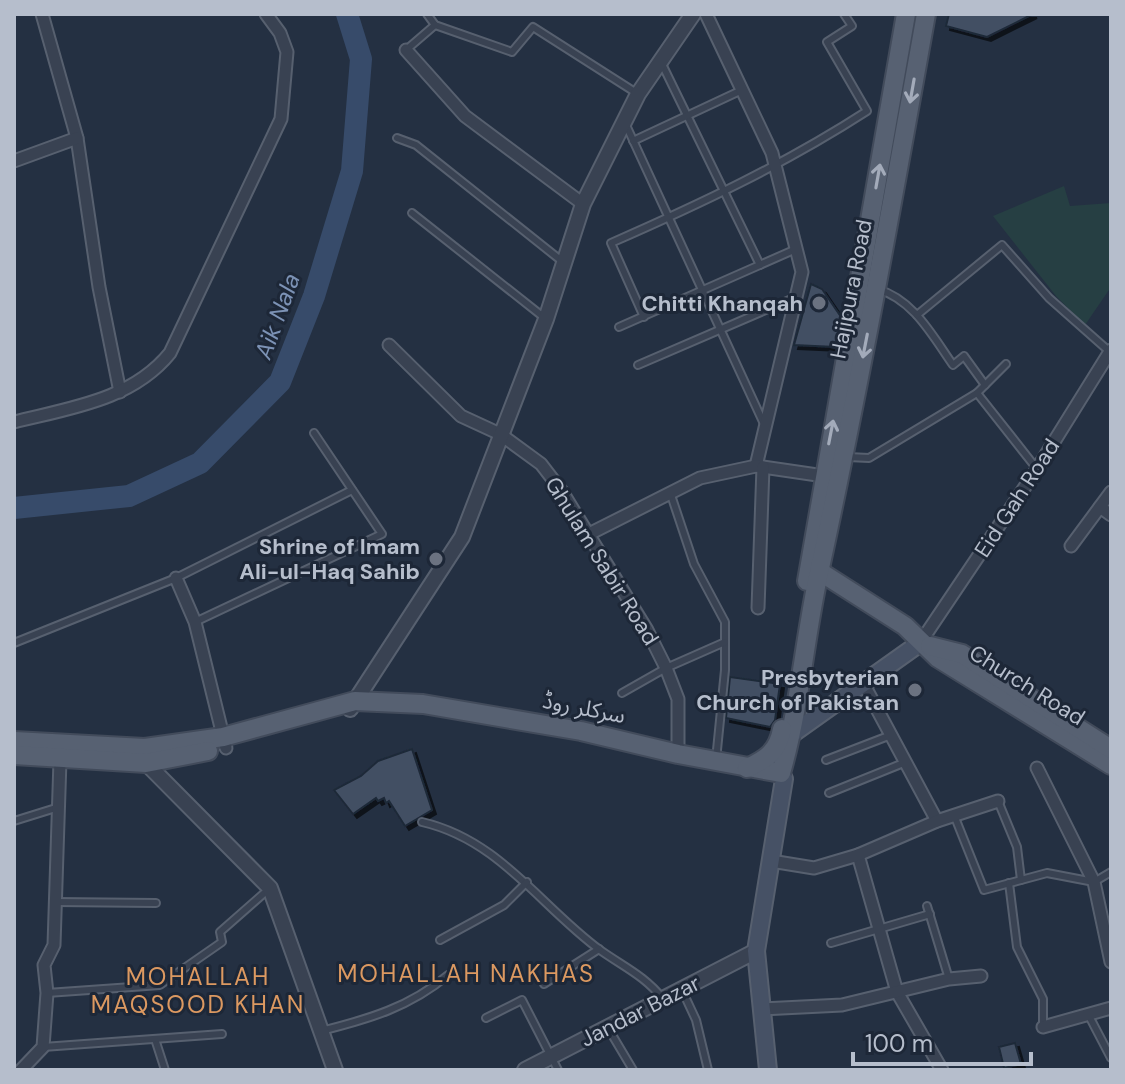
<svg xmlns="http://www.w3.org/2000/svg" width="1125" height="1084" viewBox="0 0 1125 1084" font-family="'DM Sans','Noto Sans Arabic',sans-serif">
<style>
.green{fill:#263f43}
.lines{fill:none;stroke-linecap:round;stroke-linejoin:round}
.river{stroke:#374b6a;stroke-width:22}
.building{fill:#435064;stroke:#1f2939;stroke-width:2;filter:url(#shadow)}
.service-casing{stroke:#57606f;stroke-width:10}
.minor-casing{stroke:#57606f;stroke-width:15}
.tertiary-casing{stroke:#57606f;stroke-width:18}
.secondary-casing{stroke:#57606f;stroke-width:20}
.primary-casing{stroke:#424b5b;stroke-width:22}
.service{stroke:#394252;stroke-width:6}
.minor{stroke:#394252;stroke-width:11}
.tertiary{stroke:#394252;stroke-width:14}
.secondary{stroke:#465165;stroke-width:16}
.primary{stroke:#576172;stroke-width:18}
.oneway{stroke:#a3abba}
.worship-dot{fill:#6b7280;stroke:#1d2737;stroke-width:3}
.labels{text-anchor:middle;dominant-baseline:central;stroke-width:6;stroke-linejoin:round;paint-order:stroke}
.street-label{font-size:22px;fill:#b6becc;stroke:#1d2737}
.poi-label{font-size:22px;font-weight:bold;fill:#b6becc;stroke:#1d2737;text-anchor:end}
.water-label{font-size:24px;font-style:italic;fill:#7c92b5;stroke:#1d2737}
.neighbourhood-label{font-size:24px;letter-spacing:2px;fill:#dc9961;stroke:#1d2737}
</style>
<defs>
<filter id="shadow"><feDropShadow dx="4" dy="4" stdDeviation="0" flood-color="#0009"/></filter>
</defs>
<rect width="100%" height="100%" fill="#243042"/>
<path class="green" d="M1064,186L1070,206L1111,203V287L1085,325L1056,296L993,216Z"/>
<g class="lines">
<path class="river" d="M14,508L129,496L200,463L280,382L314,296L352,171L361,59L347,14"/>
</g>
<g class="building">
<path d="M949,14H1033L987,37L946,26Z"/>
<path d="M811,284L822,289L841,317L836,347L794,345Z"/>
<path d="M730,677L780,684L775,720L770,727L726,718Z"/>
<path d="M412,749L432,810L405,826L389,801L386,803L384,798L378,801L376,798L353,814L334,790L361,776L378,761Z"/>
<path d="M1015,1043L1021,1064L1004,1068L999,1047Z"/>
</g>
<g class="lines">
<g class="service-casing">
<g id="service">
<path d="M427,14L435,25L512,52L533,27L638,94"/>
<path d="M406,50L435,25"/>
<path d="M662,64L760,265"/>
<path d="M626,125L764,424"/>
<path d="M397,138L416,145L563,262"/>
<path d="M633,141L742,90"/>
<path d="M412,213L546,319"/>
<path d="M877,289C913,299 932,335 953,365L964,356L985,385"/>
<path d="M917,315L1002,245L1049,298L1110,352"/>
<path d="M644,317L611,243C700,204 785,164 867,111L827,42L852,26L844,14"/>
<path d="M619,327L796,249"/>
<path d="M638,365L796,297"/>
<path d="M977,393L1037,469"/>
<path d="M848,457L869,458L977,393L1006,364"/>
<path d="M670,492L694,564L725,622V670L716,760"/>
<path d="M195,622L382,534L314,433"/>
<path d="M14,643L176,578L352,490"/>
<path d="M622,693L666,668L725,642"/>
<path d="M826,760L891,735"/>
<path d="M829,793L906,762"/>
<path d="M998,801L1017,847L1021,880"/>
<path d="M954,815L984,890L1047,873L1094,882L1111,872"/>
<path d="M14,821L59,807"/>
<path d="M422,822C500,840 540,906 600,950C624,967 645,976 663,999"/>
<path d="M1009,883L1017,947L1043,999V1027"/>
<path d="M55,902L156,903"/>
<path d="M927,906L949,979"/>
<path d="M440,940L504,905L527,882"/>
<path d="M831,943L930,914"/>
<path d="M544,984L599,949"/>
<path d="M682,990L696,1020L708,1070"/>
<path d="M47,993L160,985L222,942L220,932L270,888"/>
<path d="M1088,1014L1111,1058"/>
<path d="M486,1018L522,1000L558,1070"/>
<path d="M608,1028L633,1070"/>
<path d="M321,1031C369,1019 410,1007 448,975"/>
<path d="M155,1039L165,1070"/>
<path d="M43,1047L222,1034"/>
</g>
</g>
<g class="minor-casing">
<g id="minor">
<path d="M42,14L77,138L99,287L120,392"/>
<path d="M706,14L772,153L802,272L756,466"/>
<path d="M406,50L465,116L583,204"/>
<path d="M14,161L77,138"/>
<path d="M389,345L461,416L500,434L541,464L561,490L647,630L666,668L678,699V754"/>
<path d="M14,422C70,408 132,400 170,353L281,119L287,52L280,33L266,14"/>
<path d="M1100,507L1111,515"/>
<path d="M589,534L700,478L756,466L831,477"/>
<path d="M1071,546L1111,492"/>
<path d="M176,578L195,622L226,748"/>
<path d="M758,608L763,467"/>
<path d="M920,643L1037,469L1111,350"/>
<path d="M863,683L937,821"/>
<path d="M1037,768L1094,882L1111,962"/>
<path d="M858,855L897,992L942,1070"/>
<path d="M771,861L814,868L858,855L937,821L998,801"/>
<path d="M761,1009L842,1005L949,979L981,976"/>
<path d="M1043,1027L1111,1008"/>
<path d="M21,1070L43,1047L47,993L44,965L54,945L60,760"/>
</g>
</g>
<g class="tertiary-casing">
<g id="tertiary">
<path d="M350,709L462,537L546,319L583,204L638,94L693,14"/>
<path d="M146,763L270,888L335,1070"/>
<path d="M525,1070L756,951"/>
</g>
</g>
<g class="secondary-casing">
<g id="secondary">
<path d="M792,734L920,643"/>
<path d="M768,1070L756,951L784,779L781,773"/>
</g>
</g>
<g class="primary-casing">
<g id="primary">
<path d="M811,566L905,626L938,658L1111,765"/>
<path d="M807,581L906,14"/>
<path d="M930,646L962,654L1111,749"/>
<path d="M14,741L145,748L223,737L355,701L423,704L581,731L678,754L781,773C799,710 804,645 817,582C858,393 892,204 926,14"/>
<path d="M14,755L146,763L208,751"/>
<path d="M747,768C767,759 778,751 782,729"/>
</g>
</g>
<use href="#service" class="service"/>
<use href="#minor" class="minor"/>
<use href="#tertiary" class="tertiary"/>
<use href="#secondary" class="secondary"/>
<use href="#primary" class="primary"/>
</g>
<defs><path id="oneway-shaft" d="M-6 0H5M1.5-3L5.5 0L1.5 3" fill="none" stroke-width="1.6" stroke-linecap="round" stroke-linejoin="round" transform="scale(2)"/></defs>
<g class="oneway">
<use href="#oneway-shaft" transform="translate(912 91) rotate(100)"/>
<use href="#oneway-shaft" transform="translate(878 176) rotate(-80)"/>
<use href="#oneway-shaft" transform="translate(865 346) rotate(101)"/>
<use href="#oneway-shaft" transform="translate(831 432) rotate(-79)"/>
</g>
<g class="worship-dot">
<circle cx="819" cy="303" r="8"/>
<circle cx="436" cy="559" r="8"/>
<circle cx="915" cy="690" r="8"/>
</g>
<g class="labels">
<g class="street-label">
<text transform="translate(851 289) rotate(-79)">Hajipura Road</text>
<text transform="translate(1017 498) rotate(-57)">Eid Gah Road</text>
<text transform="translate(602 561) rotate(58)">Ghulam Sabir Road</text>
<text transform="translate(1027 685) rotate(32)">Church Road</text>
<text transform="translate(584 708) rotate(11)">سرکلر روڈ</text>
<text transform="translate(640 1011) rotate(-27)">Jandar Bazar</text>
</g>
<g class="poi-label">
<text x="803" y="303">Chitti Khanqah</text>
<text x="420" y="546">Shrine of Imam<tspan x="420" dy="25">Ali-ul-Haq Sahib</tspan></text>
<text x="899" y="677">Presbyterian<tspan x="899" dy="25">Church of Pakistan</tspan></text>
</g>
<g class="water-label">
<text transform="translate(277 316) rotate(-70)">Aik Nala</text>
</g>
<g class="neighbourhood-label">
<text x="466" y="973">MOHALLAH NAKHAS</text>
<text x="198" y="976">MOHALLAH<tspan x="198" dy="28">MAQSOOD KHAN</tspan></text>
</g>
</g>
<rect width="1125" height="1084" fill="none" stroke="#b6becc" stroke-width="32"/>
<path d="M853 1052v12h178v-12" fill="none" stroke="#b6becc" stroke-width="4"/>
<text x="865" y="1052" font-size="24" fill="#b6becc" stroke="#1d2737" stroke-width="6" paint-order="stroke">100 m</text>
</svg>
